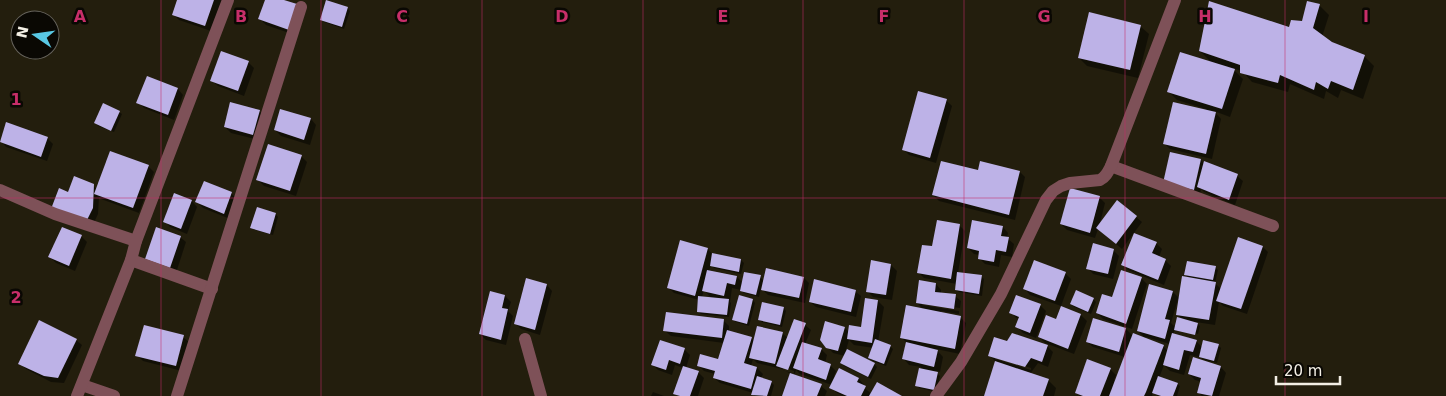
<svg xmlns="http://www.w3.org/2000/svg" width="1446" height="396" viewBox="0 0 1446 396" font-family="'DejaVu Sans',sans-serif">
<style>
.shadow{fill:#0007;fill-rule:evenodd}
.building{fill:#bdb2e7}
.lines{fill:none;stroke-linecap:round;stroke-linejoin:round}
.minor{stroke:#7e5158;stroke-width:12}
.grid{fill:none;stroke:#c72e69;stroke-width:1;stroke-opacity:0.55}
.grid-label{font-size:16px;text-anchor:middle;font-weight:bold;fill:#c72e69;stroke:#0a0803;stroke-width:5;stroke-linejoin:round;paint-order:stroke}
</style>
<rect width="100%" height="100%" fill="#231e0d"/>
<g class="shadow">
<path d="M178,0H222L211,31L179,20L173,14Z"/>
<path d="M266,0H281L295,35L266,25L260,19Z"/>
<path d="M1319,5L1329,15L1322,37L1331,43L1364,56L1374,66L1363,99L1341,90L1338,98L1326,91L1324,99L1290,84L1288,92L1252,82L1242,71L1232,68L1243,79L1230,117L1214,111L1221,119L1212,159L1170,149L1164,143L1205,111L1206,109L1177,100L1169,92L1212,63L1200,51L1290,28L1303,22Z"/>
<path d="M347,8L350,11L344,29L324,22L321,19Z"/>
<path d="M1140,26L1149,34L1138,78L1087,66L1079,58Z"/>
<path d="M248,62L254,68L244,96L218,86L212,81Z"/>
<path d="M148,78L178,89L183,95L174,120L144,108L138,102Z"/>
<path d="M946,100L952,106L936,163L909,155L903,149Z"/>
<path d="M259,111L265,117L259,140L231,133L225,127Z"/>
<path d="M119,112L122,114L114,132L98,126L96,123Z"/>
<path d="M311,119L316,125L310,145L281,136L275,130Z"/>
<path d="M47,138L53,144L47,161L6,147L1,141Z"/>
<path d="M301,156L307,162L296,196L264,186L258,180Z"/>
<path d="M1201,160L1204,164L1237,176L1243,181L1235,205L1204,192L1201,189L1200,195L1170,189Z"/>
<path d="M148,166L154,172L139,213L101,199L99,197L98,214L91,229L68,193L93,185L97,190Z"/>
<path d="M979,172H1020L1025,177L1015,220L939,201L933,195Z"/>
<path d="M231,193L237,199L230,219L203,208L197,202Z"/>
<path d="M1099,197L1105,203L1099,227L1136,217L1142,222L1122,249L1098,229L1095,238L1067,230L1061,224Z"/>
<path d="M192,201L197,207L187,234L170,227L165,221Z"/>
<path d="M257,209L276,214L278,217L273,235L255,230L252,227Z"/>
<path d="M959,225L965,231L958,273L981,276L984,279L982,296L959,292L956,290L957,284L924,278L918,272L933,248Z"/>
<path d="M1003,227L1008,233L1007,238L1014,244L1012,257L1001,255L999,267L985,264L979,258L980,255L974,254L968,248Z"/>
<path d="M1135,234L1156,243L1162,249L1159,257L1165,260L1171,266L1164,285L1128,270L1122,264Z"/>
<path d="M81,236L87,242L75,271L56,263L50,257Z"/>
<path d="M180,237L186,242L176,273L152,264Z"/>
<path d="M681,242L708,249L712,254L741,260L744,263L741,274L714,268L711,265L709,271L737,277L743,283L760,277L764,281L804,278L809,283L805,303L768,295L761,288L759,297L744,293L741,290L732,288L730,302L731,303L729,317L701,314L698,311L699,300L674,293L668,287ZM704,290L712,299L702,297Z"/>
<path d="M1263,247L1268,252L1247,314L1223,306L1219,302L1215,325L1196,322L1200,326L1198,334L1177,329V331L1175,329L1173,335L1196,341L1203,348L1218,345L1221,348L1217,363L1204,360L1199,355V357L1190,355L1184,375L1170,371L1164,365L1159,378L1177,384L1180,386L1177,396H1158L1153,392L1152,396H1080L1076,393L1110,369L1116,375L1114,380L1116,381L1125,357L1093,347L1087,342L1094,319L1126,329L1133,336L1163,346L1168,351L1170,344L1146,337L1145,338L1138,331L1173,292L1180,299L1190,279L1185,274L1215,267L1218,270L1215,283L1221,289ZM1178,299H1180L1177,314L1183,320L1176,328L1171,323Z"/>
<path d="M1113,250L1119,256L1113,279L1093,274L1088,268Z"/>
<path d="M891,265L897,271L892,300L873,297L868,292Z"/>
<path d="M1065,273L1071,279L1061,306L1030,295L1025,289Z"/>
<path d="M1141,278L1147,284L1132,329L1103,319L1097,313Z"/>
<path d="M527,280L547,285L552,291L540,335L521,329L515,323Z"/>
<path d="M936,284L941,290V294L955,296L961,301L960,308L922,303V305L959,311V314L941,311V313L960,317L966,323L960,354L936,349L943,357L940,372L935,371L940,376L936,392L919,388L917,385L921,367L909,365L904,359L907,343L901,337L924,310L917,303Z"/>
<path d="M855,291L861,296L856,317L816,307L810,302Z"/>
<path d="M505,296L511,302L508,311L513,316L506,345L486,340L480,334Z"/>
<path d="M1093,299L1096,302L1091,314L1074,307L1071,304Z"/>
<path d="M753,300L755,303L749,326L736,322L733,320Z"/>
<path d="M878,301L884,307L878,342L890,346L893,349L886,366L872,361L870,358L874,348L854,345L849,340L846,350L874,364L877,367L871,379L844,366L842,363L845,356L833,353L821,340L845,328L849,332L862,328Z"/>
<path d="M1040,305L1046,311L1036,338L1023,333L1017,327L1020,319L1016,318L1011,312Z"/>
<path d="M784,308L786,311L782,327L762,322L759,320Z"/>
<path d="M1061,308L1081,315L1087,321L1074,354L1045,343L1039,337L1057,320Z"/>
<path d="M723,320L729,326V332L751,338L755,342L782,333L788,338L805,325L811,330L805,344L822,350L827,355L825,363L830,365L836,371L834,376L836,377L839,370L859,379L864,385L863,387L872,394L900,396H843L837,393L831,387L832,385L800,374L796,370L794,376L821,386L827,391L825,396H783L791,374L782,369L757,363L753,359L751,366L757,368L763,374L761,379L771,382L774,385L771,396H754L753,393L720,383L714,378L715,374L704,371L698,365L719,361L724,343L671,336L665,331ZM783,367L794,371V374L783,370Z"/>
<path d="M183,337L189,342L182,371L143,361L137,355Z"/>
<path d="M76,340L82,345L64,383L51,382L26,369L20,364Z"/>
<path d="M1047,346L1053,352L1048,367L1038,363L1030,374L1048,380L1056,388L1054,396H985L996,362L990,356ZM995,357L1031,368V370L995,359Z"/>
<path d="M684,349L690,355L686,368L698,372L704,378L698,396H678L675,393L683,368L675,365L672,375L658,370L652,364Z"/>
<path d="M1221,367L1226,373L1219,396H1202L1198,392L1202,382L1195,380L1189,374Z"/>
<path d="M653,392L664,396H651Z"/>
</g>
<g class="building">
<path d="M177,0H214L205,26L172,15Z"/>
<path d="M265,0H284L297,4L289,30L258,19Z"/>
<path d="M326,0L348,7L342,27L320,20Z"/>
<path d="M1209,1L1289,27L1291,20L1302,21L1307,1L1320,4L1313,28L1332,42L1365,55L1353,90L1331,81L1328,89L1316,82L1314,90L1280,75L1278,83L1240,73V65L1199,51Z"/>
<path d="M1089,12L1141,25L1130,70L1078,58Z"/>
<path d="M221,51L249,61L238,91L210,81Z"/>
<path d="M1180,52L1235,69L1222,109L1167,92Z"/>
<path d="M147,76L178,88L168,115L136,103Z"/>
<path d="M918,91L947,99L930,158L902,150Z"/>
<path d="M230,102L260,110L253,135L224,127Z"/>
<path d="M1173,102L1216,112L1206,154L1163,144Z"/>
<path d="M103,103L120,111L111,131L94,123Z"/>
<path d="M280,109L311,118L304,140L274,130Z"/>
<path d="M6,122L48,137L41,157L0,142Z"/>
<path d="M268,144L302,155L290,191L256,180Z"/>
<path d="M110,151L149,165L133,208L94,194Z"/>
<path d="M1170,152L1201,159L1194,190L1163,183Z"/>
<path d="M941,161L978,170L980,161L1020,171L1009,215L932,195Z"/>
<path d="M1204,161L1238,174L1229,200L1197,187Z"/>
<path d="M74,176L94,184L93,208L85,224L51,209L59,188L68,192Z"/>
<path d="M204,181L232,192L224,214L195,202Z"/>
<path d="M1070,188L1100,196L1090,233L1060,224Z"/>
<path d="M174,193L192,200L181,229L163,222Z"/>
<path d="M1117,200L1137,216L1116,244L1096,228Z"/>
<path d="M257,207L276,213L270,234L250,228Z"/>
<path d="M937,220L960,224L951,279L917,273L922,245L932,246Z"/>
<path d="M972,220L1003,226L1001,236L1009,237L1006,252L996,250L994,262L978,259L979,251L967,248Z"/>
<path d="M62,227L82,235L69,266L48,257Z"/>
<path d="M156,227L181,236L170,268L145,259Z"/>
<path d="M1134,233L1157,242L1152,253L1166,259L1158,280L1121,265Z"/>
<path d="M1238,237L1263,246L1241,309L1216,301Z"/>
<path d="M680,240L708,248L695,296L667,288Z"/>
<path d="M1093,243L1114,249L1108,274L1086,269Z"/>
<path d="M712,253L741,259L739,272L710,266Z"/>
<path d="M871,260L891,264L886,295L866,292Z"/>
<path d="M1034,260L1066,272L1055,301L1023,289Z"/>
<path d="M1187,261L1216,266L1213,280L1184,275Z"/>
<path d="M766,268L804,277L799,298L761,290Z"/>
<path d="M707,270L737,276L735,285L727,283L724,296L702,291Z"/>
<path d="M1121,270L1142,277L1126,324L1096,313L1102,294L1112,297Z"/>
<path d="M744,272L761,275L756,295L740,291Z"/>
<path d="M957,272L982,275L979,294L955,290Z"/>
<path d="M1182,276L1216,282L1209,320L1176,315Z"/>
<path d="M526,278L547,284L535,330L514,324Z"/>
<path d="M814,279L856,290L851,312L809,302Z"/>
<path d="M919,280L936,283L935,292L956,294L954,309L916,303Z"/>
<path d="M1149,284L1173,291L1165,319L1170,320L1165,339L1137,331Z"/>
<path d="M1076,290L1094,298L1088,312L1070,304Z"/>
<path d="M490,291L505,295L502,308L508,309L501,340L479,334Z"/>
<path d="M739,295L753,299L747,324L732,320Z"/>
<path d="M1016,295L1041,304L1030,333L1015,327L1019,317L1009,313Z"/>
<path d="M698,296L729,299L727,315L697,312Z"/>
<path d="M865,298L878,300L872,343L847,339L849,325L861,327Z"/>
<path d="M762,302L784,307L780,325L758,320Z"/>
<path d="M906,305L961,316L955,349L900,338Z"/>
<path d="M1061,306L1081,314L1068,349L1038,337L1046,315L1056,319Z"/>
<path d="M666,312L724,319L722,338L663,331Z"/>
<path d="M1177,317L1198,323L1195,335L1174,330Z"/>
<path d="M1093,318L1126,328L1119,352L1086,342Z"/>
<path d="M794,319L806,323L788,370L776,366Z"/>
<path d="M39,320L77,339L58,378L44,376L18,364Z"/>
<path d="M825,321L845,327L838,351L826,348L820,340Z"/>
<path d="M144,325L184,335L176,366L135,356Z"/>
<path d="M757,326L783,332L775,364L749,358Z"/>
<path d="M727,330L752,337L744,363L757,367L751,389L713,378L715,371L697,366L700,354L718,359Z"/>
<path d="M1012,333L1048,345L1042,362L1031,358L1025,367L988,356L994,337L1007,341Z"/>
<path d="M1133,333L1164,345L1146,392L1144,396H1109Z"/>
<path d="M1172,333L1197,340L1193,352L1184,350L1179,370L1163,365Z"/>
<path d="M875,339L891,345L884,364L868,358Z"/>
<path d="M660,340L685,348L680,364L669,360L666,370L651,365Z"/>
<path d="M1203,340L1219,344L1214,361L1199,357Z"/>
<path d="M802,342L822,348L818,359L831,364L826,380L793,368Z"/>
<path d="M906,342L938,350L934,367L902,359Z"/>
<path d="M847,349L875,363L868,377L840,363Z"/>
<path d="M1193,357L1221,366L1212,396L1197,393L1201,378L1188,374Z"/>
<path d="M1087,359L1111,368L1100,396H1083L1075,393Z"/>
<path d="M995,361L1049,379L1043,396H984Z"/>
<path d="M683,366L699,371L690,396H680L673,394Z"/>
<path d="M839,368L859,378L857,382L866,386L861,396H847L829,388Z"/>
<path d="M919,368L938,372L934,390L915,386Z"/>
<path d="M790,373L822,384L817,396H782Z"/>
<path d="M757,376L772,381L767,396L751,395Z"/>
<path d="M1158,376L1178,383L1173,396H1161L1152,393Z"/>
<path d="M877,382L902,396H869Z"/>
</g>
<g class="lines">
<g class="minor">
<path d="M1111,166L1273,226"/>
<path d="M0,190L55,214L136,241"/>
<path d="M131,260L212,289"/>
<path d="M525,339L541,396"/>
<path d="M82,385L114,396"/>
<path d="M77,396L131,260L136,241L228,0"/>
<path d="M177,396L301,7"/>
<path d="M936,396L961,362L1001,294L1046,200L1053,191L1061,186L1070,183L1100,180C1106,177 1108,172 1111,166L1175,0"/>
</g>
</g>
<path class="grid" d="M161,0V396M321,0V396M482,0V396M643,0V396M803,0V396M964,0V396M1125,0V396M1285,0V396M0,198H1446"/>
<g class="grid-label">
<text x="80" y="22">A</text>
<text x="241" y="22">B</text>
<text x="402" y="22">C</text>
<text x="562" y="22">D</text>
<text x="723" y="22">E</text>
<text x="884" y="22">F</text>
<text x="1044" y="22">G</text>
<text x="1205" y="22">H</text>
<text x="1366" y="22">I</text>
<text x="16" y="105">1</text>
<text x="16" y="303">2</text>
</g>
<g transform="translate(35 35) rotate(283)"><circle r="24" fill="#0a0803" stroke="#67645d"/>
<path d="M0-4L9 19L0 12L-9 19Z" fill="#59c8e4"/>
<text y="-8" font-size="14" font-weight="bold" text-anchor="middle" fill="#f3efe5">N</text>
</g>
<path d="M1276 376v8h64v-8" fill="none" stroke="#f3efe5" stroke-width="2.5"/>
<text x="1284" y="376" font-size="15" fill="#f3efe5" stroke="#0a0803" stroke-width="4" paint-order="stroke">20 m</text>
</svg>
